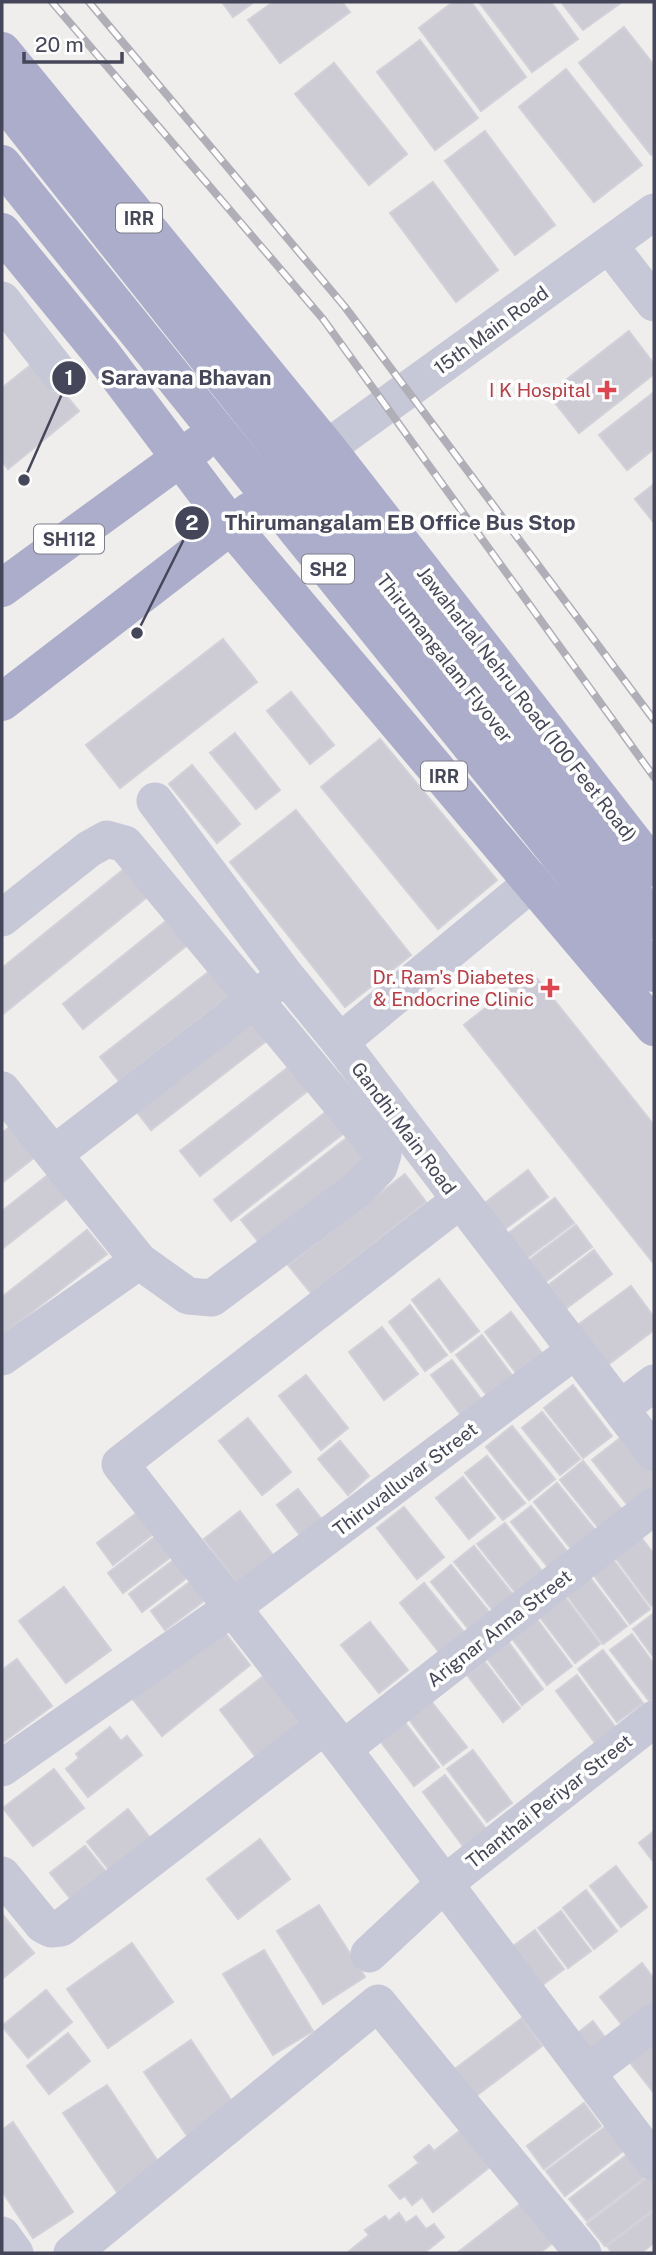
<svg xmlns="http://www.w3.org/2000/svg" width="656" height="2255" viewBox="0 0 656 2255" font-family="'Public Sans',sans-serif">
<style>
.building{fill:#cdccd4;stroke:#d2d0d8;stroke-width:2}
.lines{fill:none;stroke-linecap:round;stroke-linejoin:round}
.minor{stroke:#c6c7d7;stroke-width:37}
.primary{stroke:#acadcb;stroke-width:38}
.rail-casing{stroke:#b0afb7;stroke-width:8}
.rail{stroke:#fff;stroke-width:5;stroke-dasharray:16;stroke-linecap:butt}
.primary-bridge{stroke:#acadcb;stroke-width:38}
.health-dot{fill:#e0444e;stroke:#fff;stroke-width:2.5}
.labels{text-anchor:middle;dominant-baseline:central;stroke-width:7;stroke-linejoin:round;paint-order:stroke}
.shield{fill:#fff;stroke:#7d7e8b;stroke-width:2}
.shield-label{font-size:18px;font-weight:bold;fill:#454659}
.street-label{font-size:19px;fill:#454659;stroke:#fff}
.health-label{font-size:19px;fill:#be3a42;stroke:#fff;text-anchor:end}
.leader{fill:none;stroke:#454659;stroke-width:2.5}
.callout-dot{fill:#454659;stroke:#fff;stroke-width:2.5}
.mark-label{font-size:21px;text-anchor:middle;font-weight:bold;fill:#fff}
.callout-label{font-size:21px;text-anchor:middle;font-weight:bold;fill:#454659;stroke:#fff;stroke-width:7;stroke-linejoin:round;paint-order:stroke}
</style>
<rect width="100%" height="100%" fill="#efeeec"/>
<g class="building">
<path d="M222,2H254L233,17Z"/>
<path d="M273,2H342L350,12L280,63L248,20Z"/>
<path d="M453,2H471L526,77L481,111L419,28Z"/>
<path d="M479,2H551L578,39L532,72Z"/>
<path d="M561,2H622L583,30Z"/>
<path d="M624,27L654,65V153L651,155L579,63Z"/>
<path d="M420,40L478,118L435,150L377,72Z"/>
<path d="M334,63L407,154L369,185L295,94Z"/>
<path d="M566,69L642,165L594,202L519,107Z"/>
<path d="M485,131L555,225L515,255L445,161Z"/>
<path d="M433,182L498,270L456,302L390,213Z"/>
<path d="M629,331L654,364V374L579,433L548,394Z"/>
<path d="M37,360L79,411L8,469L2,461V388Z"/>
<path d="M654,392V449L627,470L599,435Z"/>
<path d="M654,484V523L635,499Z"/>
<path d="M223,639L257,682L120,788L86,745Z"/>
<path d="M291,692L334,745L310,764L267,711Z"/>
<path d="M235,733L280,790L256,809L210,753Z"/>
<path d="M380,739L497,880L438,929L321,787Z"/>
<path d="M192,765L240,824L217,843L169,784Z"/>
<path d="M296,810L411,955L345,1007L230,862Z"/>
<path d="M129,865L152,893L2,1015V968Z"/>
<path d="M176,913L196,938L83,1029L63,1004Z"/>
<path d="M211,970L230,995L119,1081L100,1057Z"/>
<path d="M531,971L654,1125V1264L464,1025Z"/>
<path d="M251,1015L269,1039L151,1130L133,1107Z"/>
<path d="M291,1065L310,1089L200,1176L180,1151Z"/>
<path d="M327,1111L344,1133L231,1221L214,1200Z"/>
<path d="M12,1125L36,1156L2,1183V1133Z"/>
<path d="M348,1137L368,1162L261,1245L241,1220Z"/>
<path d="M528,1170L548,1197L497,1235L477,1209Z"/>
<path d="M405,1174L426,1202L311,1293L288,1265Z"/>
<path d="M48,1175L67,1198L2,1249V1211Z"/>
<path d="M555,1198L574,1223L516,1266L498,1241Z"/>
<path d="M576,1225L592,1247L536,1289L520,1267Z"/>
<path d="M87,1230L107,1254L2,1335V1297Z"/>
<path d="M594,1250L612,1274L556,1316L538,1293Z"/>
<path d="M439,1279L479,1331L451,1352L412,1300Z"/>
<path d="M631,1286L654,1317V1330L601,1370L571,1330Z"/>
<path d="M410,1305L447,1355L425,1371L389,1322Z"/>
<path d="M511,1312L552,1366L526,1386L485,1332Z"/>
<path d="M382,1327L418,1374L384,1400L349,1352Z"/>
<path d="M482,1335L520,1386L495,1406L456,1355Z"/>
<path d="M452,1360L490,1411L469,1426L431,1375Z"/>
<path d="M306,1375L348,1428L321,1450L279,1396Z"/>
<path d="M573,1385L612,1436L583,1458L544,1408Z"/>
<path d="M542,1412L580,1459L560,1475L522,1428Z"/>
<path d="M248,1418L291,1472L262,1495L219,1441Z"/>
<path d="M512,1426L555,1479L529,1500L486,1447Z"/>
<path d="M624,1435L654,1475V1490L630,1508L592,1460Z"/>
<path d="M340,1441L369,1476L348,1495L318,1459Z"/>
<path d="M487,1456L525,1503L503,1520L465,1473Z"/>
<path d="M583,1461L624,1512L601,1531L560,1480Z"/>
<path d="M463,1477L495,1518L469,1539L436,1498Z"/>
<path d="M557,1483L596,1531L572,1550L534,1502Z"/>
<path d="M298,1489L323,1521L302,1538L277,1505Z"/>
<path d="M146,1506L162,1527L113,1565L97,1543Z"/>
<path d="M531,1506L567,1551L548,1567L511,1522Z"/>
<path d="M404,1507L444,1557L417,1579L377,1528Z"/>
<path d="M240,1511L282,1567L245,1594L204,1539Z"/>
<path d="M505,1523L542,1571L515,1592L477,1544Z"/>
<path d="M165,1529L180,1550L123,1593L108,1573Z"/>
<path d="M640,1536L654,1554V1604L651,1606L614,1556Z"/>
<path d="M474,1546L515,1597L495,1613L454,1562Z"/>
<path d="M184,1552L197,1570L142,1612L129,1594Z"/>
<path d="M612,1558L650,1609L630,1624L592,1573Z"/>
<path d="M451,1565L495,1619L474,1636L431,1582Z"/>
<path d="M199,1575L213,1594L165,1630L151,1611Z"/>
<path d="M589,1576L627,1626L603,1644L566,1594Z"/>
<path d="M424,1583L468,1637L443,1657L400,1603Z"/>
<path d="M64,1587L111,1650L66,1683L19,1621Z"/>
<path d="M565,1597L600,1644L575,1663L539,1616Z"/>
<path d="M654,1613V1658L633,1629Z"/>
<path d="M536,1618L572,1666L547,1685L511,1637Z"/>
<path d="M370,1622L408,1670L379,1693L341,1645Z"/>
<path d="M219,1625L250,1665L162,1736L131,1697Z"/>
<path d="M632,1634L654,1664V1699L650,1702L610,1650Z"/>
<path d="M507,1640L543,1689L522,1705L485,1656Z"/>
<path d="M603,1650L643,1703L617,1722L578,1669Z"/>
<path d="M17,1659L52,1706L2,1743V1670Z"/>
<path d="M485,1662L520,1708L503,1722L467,1675Z"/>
<path d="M266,1674L304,1724L258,1760L220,1710Z"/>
<path d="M577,1675L616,1728L596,1744L556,1691Z"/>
<path d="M431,1701L467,1747L443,1765L408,1718Z"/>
<path d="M403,1720L439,1767L414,1786L378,1738Z"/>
<path d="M110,1727L121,1741L127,1736L142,1755L88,1797L66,1769L79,1758L76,1754Z"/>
<path d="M473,1750L512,1803L487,1822L447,1769Z"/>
<path d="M54,1769L84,1808L33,1846L3,1808Z"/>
<path d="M445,1775L486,1829L463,1846L423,1792Z"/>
<path d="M128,1809L154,1843L113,1875L87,1842Z"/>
<path d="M654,1831V1858L652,1860L639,1843Z"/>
<path d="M260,1839L290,1879L238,1919L207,1879Z"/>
<path d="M85,1846L112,1879L77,1907L50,1873Z"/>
<path d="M616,1866L647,1907L621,1927L590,1886Z"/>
<path d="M586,1890L617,1931L594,1949L563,1908Z"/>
<path d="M319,1905L365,1977L323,2004L277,1931Z"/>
<path d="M561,1911L591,1951L568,1968L538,1928Z"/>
<path d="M2,1914L34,1953L2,1979Z"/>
<path d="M535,1930L564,1969L537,1989L508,1950Z"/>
<path d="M132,1943L173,2002L108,2048L67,1989Z"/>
<path d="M264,1950L313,2031L273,2055L223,1974Z"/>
<path d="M642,1963L654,1979V2007L626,2030L600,1997Z"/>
<path d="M46,1990L72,2022L28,2058L2,2026Z"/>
<path d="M522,2018L542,2046L468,2102L447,2075Z"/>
<path d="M593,2021L609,2043L587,2060L570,2039Z"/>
<path d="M68,2033L90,2061L49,2094L27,2066Z"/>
<path d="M654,2035V2093L624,2055Z"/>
<path d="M191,2040L239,2112L192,2143L144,2072Z"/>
<path d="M107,2085L159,2163L117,2192L63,2113Z"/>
<path d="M584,2103L601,2126L544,2169L527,2146Z"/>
<path d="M13,2122L73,2212L33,2238L2,2191V2130Z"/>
<path d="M609,2124L627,2148L565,2196L546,2171Z"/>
<path d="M462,2129L491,2166L433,2212L422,2197L412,2205L405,2196L400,2199L389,2186L419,2163L414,2157L429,2145L434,2151Z"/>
<path d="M632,2151L649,2174L587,2221L569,2199Z"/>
<path d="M651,2175L654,2179V2209L605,2246L587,2224Z"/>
<path d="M524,2201L555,2241L540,2253H457Z"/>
<path d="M654,2211V2243L641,2253H612L607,2246Z"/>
<path d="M399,2213L406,2223L416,2216L426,2229L434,2224L444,2237L424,2253H347L369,2235L365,2230L385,2216L389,2221Z"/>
</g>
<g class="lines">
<g class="minor">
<path d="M609,245L654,303"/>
<path d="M2,300L59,373"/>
<path d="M327,448L654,212"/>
<path d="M155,801L286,976L340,1042L654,1453"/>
<path d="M2,918L89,849L107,839L125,844L383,1154L379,1167L359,1188L212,1298L188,1296L139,1261L2,1357"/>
<path d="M340,1042L534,881"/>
<path d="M2,1090L139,1261"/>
<path d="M54,1154L272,986"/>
<path d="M459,1201L120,1464L343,1749L654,2162"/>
<path d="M621,1408L654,1383"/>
<path d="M343,1749L654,1506"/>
<path d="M2,1768L233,1607L576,1350"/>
<path d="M2,1875L43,1925L51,1929L61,1928L324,1726"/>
<path d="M369,1954L444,1884L654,1719"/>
<path d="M587,2073L654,2022"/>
<path d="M2,2235L15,2253"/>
<path d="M72,2253L378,2003L583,2253"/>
</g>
<g class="primary">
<path d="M2,51L327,448L654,868"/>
<path d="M2,232L102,354L232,527L654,1027"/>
<path d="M2,588L198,445"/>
<path d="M2,702L250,511"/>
</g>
<g class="rail-casing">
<g id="rail">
<path d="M52,2L323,319L654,777"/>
<path d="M89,2L345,307L654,720"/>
</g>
</g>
<use href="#rail" class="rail"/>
<g class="primary-bridge">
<path d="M2,98L654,921"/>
<path d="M2,164L654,973"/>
</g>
</g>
<g class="health-dot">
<path d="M603.5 379.5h7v7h7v7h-7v7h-7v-7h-7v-7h7z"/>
<path d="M546.5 977.5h7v7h7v7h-7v7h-7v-7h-7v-7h7z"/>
</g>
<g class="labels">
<g class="shield">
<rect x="116" y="203.5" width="46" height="29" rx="5"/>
<rect x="34" y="524.5" width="70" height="29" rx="5"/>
<rect x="302" y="554.5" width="52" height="29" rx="5"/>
<rect x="421" y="761.5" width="46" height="29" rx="5"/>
</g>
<g class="shield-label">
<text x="139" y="218">IRR</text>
<text x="69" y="539">SH112</text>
<text x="328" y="569">SH2</text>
<text x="444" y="776">IRR</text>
</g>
<g class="street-label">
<text transform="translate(491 330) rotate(-36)">15th Main Road</text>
<text transform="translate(445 658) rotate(52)">Thirumangalam Flyover</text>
<text transform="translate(527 704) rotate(52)">Jawaharlal Nehru Road (100 Feet Road)</text>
<text transform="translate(404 1128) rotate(53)">Gandhi Main Road</text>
<text transform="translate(405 1479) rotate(-37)">Thiruvalluvar Street</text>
<text transform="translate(499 1628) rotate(-38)">Arignar Anna Street</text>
<text transform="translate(549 1801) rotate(-38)">Thanthai Periyar Street</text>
</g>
<g class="health-label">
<text x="591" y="390">I K Hospital</text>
<text x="534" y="977">Dr. Ram's Diabetes<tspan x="534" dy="22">&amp; Endocrine Clinic</tspan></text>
</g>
</g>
<path class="leader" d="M24 480L69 378M137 633L192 523"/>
<g class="callout-dot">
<circle cx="24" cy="480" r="7"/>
<circle cx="137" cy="633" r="7"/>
<circle cx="69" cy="378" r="18"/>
<circle cx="192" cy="523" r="18"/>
</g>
<g class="mark-label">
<text x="69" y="385">1</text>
<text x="192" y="530">2</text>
</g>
<g class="callout-label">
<text x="186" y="385">Saravana Bhavan</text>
<text x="400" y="530">Thirumangalam EB Office Bus Stop</text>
</g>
<rect width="656" height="2255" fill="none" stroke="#454659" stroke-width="7"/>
<path d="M24 52v10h98v-10" fill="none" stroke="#454659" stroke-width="3.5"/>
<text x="35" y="52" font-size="21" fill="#454659" stroke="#ffffff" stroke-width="5" paint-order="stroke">20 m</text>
</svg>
